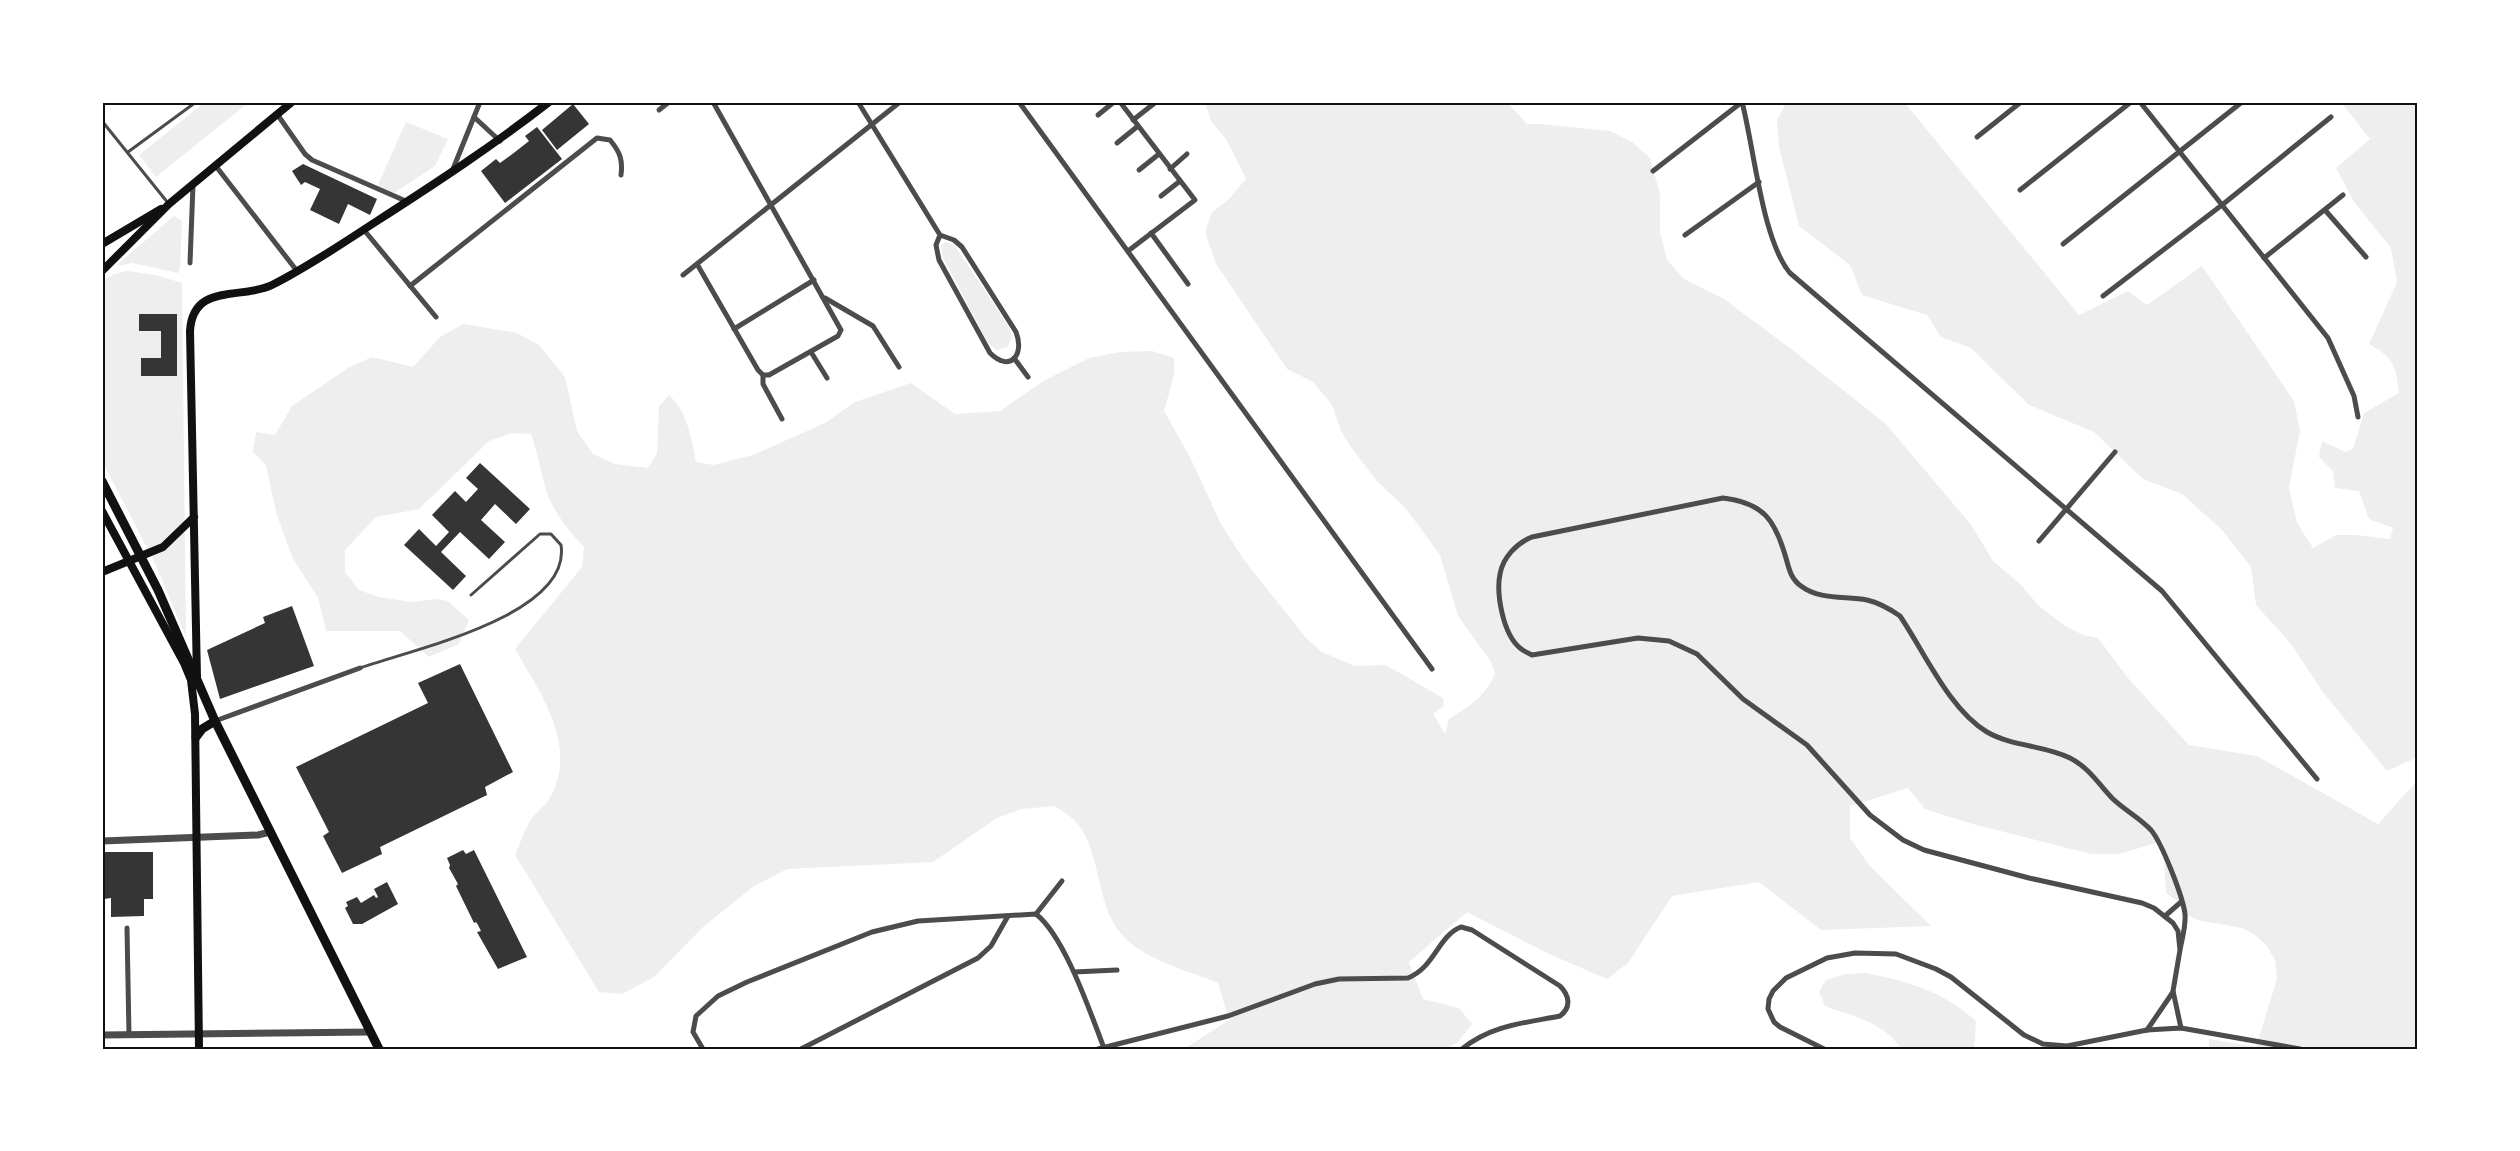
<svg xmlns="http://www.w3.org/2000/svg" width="2520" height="1151" viewBox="0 0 2520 1151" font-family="'DM Sans',sans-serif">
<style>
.green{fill:#eee}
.building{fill:#353535}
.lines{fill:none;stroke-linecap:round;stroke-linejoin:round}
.service{stroke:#4c4c4c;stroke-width:3}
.minor{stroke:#4c4c4c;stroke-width:5}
.tertiary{stroke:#4c4c4c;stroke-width:7}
.secondary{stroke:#111;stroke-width:8}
.primary{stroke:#111;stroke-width:9}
.neatline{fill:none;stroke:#111;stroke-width:2}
</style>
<rect width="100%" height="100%" fill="#fff"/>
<g class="green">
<path d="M205,102H249L156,177L139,155Z"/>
<path d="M1205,102H1507L1527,124H1540L1610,131L1632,142L1650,158L1660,194V232L1667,260L1684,279L1724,299L1795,352L1886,424L1972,526L1993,561L2019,583L2039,606L2065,626L2083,635L2098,638L2128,678L2189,745L2257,756L2378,824L2418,780V1049H2209V1039L2256,1047L2277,979L2275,960L2266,945L2254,934L2242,928L2197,920L2185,914L2180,903L2166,893L2163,841L2119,854H2091L1969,823L1925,809L1908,788L1850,806V838L1869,865L1931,926L1821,930L1759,882L1672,896L1628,963L1607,979L1549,954L1467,912L1409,962L1423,999L1459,1008L1472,1024L1458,1042L1445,1049H1184L1229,1020L1218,983C1189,971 1151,962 1127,940C1094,910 1104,857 1077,823C1071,816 1062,811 1055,806L1021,809L997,818L933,862L787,869L754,886L703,927L654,977L622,994L599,992L515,855C520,844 524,831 530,821C536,812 546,805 551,796C578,744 540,693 515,649L582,567L584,547C570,532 554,513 547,493C541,474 538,454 531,434L512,433L489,441L419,509L376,517L345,550V572L359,590L379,597L412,602L437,599L448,601L469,620L459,644L429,657L400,631H326L318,598L292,557L276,512L266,465L253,452L256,432L275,435L292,406L348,368L372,357L413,367L440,337L463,324L517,333L539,345L565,377L577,431L593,454L615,464L648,468L657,453L659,406L669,395C688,413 691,437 696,462L713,465L753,455L825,423L855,402L911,383L955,414L1000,411L1045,380L1089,358L1120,352L1152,351L1174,358V375L1164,411L1190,457L1221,524L1244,560L1306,638L1322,652L1355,666L1386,665L1443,698L1444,706L1433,714L1445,734L1449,719C1468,707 1487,695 1495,673L1491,662L1458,616L1440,555L1407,510L1376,480L1348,443L1341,431L1332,405L1313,382L1287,369L1216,264L1205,232L1212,212L1228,200L1246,179L1226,139L1211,121Z"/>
<path d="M1787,102H1904L2079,315L2128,291L2147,305L2202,266L2294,401L2300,431L2289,488L2297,523L2313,548L2336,535H2356L2390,539L2393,528L2369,519L2359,491L2335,488L2333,471L2319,457L2322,441L2345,452L2353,449L2364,413L2399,393C2396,366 2393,357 2369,344L2397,282L2391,248L2354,202L2336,168L2370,139L2341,102H2418V757L2387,771L2322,691L2291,644L2256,605L2251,567L2222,530L2182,494L2143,479L2094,432L2029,405L1971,348L1941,337L1927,315L1862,295L1850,265L1799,226L1779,147L1777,120Z"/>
<path d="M406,122L448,139L435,166L391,195L378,185Z"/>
<path d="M174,216L182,221L180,269L178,273L132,263L120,266L118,264Z"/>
<path d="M946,242L955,246L1009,327L1012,338L1007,347L997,350L988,343L943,258L941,245Z"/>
<path d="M127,271L156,275L182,283L186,637L154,561L102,461V282L114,274Z"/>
<path d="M1866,973C1910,982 1942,991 1976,1021L1974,1049H1901C1886,1023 1852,1016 1825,1006L1819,992L1826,980L1846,974Z"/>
</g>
<g class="building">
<path d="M573,104L589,124L557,150L542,130Z"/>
<path d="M537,127L562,159L505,203L481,171L496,159L500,163L515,152L529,141L525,136Z"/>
<path d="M303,164L377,199L370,215L348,204L339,224L310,210L320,189L305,182L301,185L292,171Z"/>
<path d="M139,314H177V376H141V358H161V331H139Z"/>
<path d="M480,463L530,509L516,524L495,504L481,520L505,542L489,559L460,532L441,552L466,576L453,590L404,545L419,529L436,546L449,532L432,515L455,491L466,502L478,489L466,478Z"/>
<path d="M292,606L314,666L220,699L207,650L265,623L263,617Z"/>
<path d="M460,664L513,772L485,787L487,795L380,847L382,854L342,873L323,836L329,832L296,767L428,703L418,683Z"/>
<path d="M463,850L466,854L474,850L527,957L498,969L477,932L481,931L478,925L476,922L474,923L456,886L458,884L449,868L450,865L447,858Z"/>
<path d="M103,852H153V899H144V916L111,917V898L104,899Z"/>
<path d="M387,882L398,904L362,924H353L345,908L348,906L346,902L357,897L361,903L374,895L376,898L378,897L374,889Z"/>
</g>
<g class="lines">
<g class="service">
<path d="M102,121L168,203"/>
<path d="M128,152L196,102"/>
<path d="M360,668C410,650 572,616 561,545L551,534H540L471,595"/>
</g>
<g class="minor">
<path d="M713,102L841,330L838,336L769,375H763"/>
<path d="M858,102L940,235L954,240L962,247L1016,332C1025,355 1010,373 990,353L939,260L936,245L940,235"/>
<path d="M1019,102L1432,669"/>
<path d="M1120,102L1195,200L1128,251"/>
<path d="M2140,102L2328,338L2354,396L2358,417"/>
<path d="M659,110L669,102"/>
<path d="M277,114L305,154L312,160L408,202"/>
<path d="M1098,115L1114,102"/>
<path d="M474,117L500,141"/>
<path d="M1133,120L1156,102"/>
<path d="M1977,137L2021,102"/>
<path d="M1117,143L1138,126"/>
<path d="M215,165L297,271"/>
<path d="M453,169L480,102"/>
<path d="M1170,169L1187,154"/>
<path d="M1139,170L1159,154"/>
<path d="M1653,171L1742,102C1754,147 1762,240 1790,273L2162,591L2317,779"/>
<path d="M2020,190L2131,102"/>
<path d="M1161,196L1180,181"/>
<path d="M2325,210L2366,257"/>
<path d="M364,230L436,317"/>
<path d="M1151,233L1188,284"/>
<path d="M1685,235L1759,182"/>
<path d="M2063,244L2242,102"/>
<path d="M2264,258L2343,195"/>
<path d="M190,263L193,185"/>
<path d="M697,264L758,370L763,375V384L782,419"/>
<path d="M683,275L900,102"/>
<path d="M410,286L597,138L610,140C620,152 623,160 621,175"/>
<path d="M2103,296L2222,205L2331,117"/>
<path d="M825,298L873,326L899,367"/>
<path d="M734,329L814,280"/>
<path d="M811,352L827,378"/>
<path d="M1014,358L1028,377"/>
<path d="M2039,541L2115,452"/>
<path d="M215,721L360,668"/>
<path d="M1036,914L1062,881"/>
<path d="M2165,916L2181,902"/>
<path d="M127,928L129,1035"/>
<path d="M2180,950C2182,939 2186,926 2185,914C2183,897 2162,843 2151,830C2139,817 2124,810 2112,798C2098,783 2088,767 2070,758C2044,745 2013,747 1987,732C1949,709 1925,653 1900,616C1890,609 1880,603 1867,600C1845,596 1819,600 1801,586C1791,579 1789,569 1786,558C1775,520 1764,503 1723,498L1532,537C1517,543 1503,557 1500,574C1496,594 1503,634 1520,648C1523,651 1528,653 1532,655L1638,638L1669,641L1697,654L1743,699L1807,745L1870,815L1903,840L1924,850L2029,878L2142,903L2154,908L2173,923L2178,931L2180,950L2173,991L2181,1028"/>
<path d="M1074,972L1117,970"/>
<path d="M2147,1030L2173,992"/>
<path d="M703,1049L693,1032L696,1016L718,996L747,982L872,932L918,921L1036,914C1065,937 1090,1012 1104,1048"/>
<path d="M801,1049L978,958L991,946L1008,916"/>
<path d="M1098,1049L1228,1016L1315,984L1339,979L1408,978C1435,967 1438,936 1461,927L1472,930L1560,986C1569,995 1572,1007 1560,1016C1525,1023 1491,1025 1462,1049"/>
<path d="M1824,1049L1780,1027L1774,1022L1768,1009L1769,999L1773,991L1786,978L1827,958L1855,953L1896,954L1936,969L1951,977L2024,1035L2043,1044L2067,1046L2147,1030L2181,1028L2300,1049"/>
</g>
<g class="tertiary">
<path d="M102,841L258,835L270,832"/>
<path d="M102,1035L371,1032"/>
</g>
<g class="secondary">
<path d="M102,244L161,209"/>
<path d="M102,271L169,204L292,102"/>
<path d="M102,511L184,663L191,680L195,714L199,1049"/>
<path d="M102,572L163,547L194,517"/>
<path d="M197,678L190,331C193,282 242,300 272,285C308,267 343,243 377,221C436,183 494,145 549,102"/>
</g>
<g class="primary">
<path d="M102,481L158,590L215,721L379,1049"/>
<path d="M196,737L202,729L215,721"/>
</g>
</g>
<rect width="2520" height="1151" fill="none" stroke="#ffffff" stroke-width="207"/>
<rect x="104" y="104" width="2312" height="944" class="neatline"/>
</svg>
